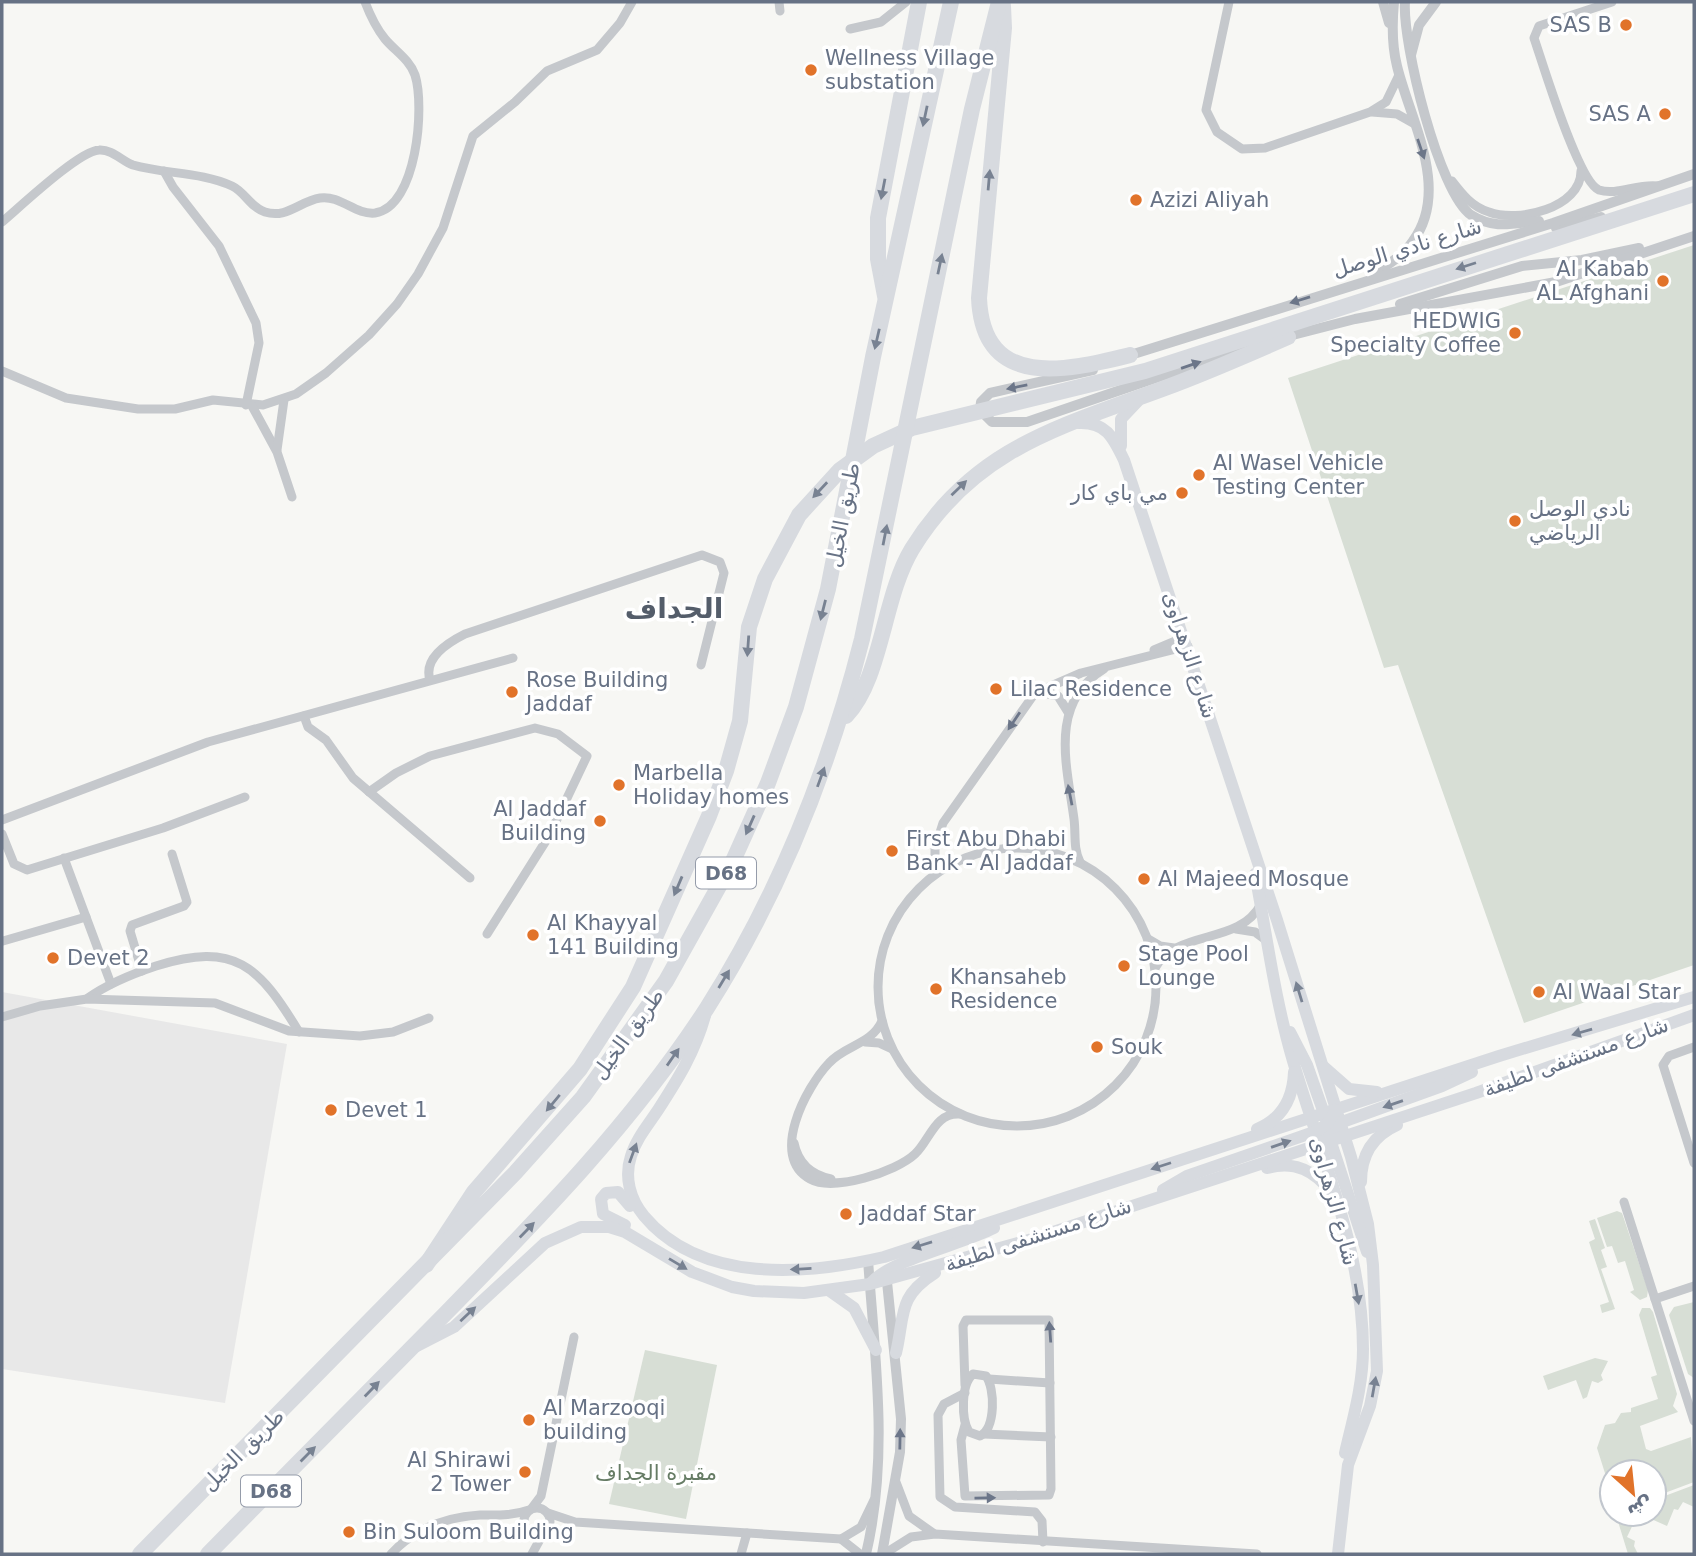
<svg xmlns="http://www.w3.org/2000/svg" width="1696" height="1556" viewBox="0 0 1696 1556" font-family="'DejaVu Sans','Noto Sans Arabic',sans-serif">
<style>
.built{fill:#e8e8e8}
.green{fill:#d7ded5}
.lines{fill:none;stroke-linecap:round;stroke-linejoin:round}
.minor{stroke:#c5c8cc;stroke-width:9}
.tertiary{stroke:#c5c8cc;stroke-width:10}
.secondary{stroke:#d7dadf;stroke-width:12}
.motorway{stroke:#d7dadf;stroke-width:16}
.oneway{fill:#788292}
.oneway2{fill:#6c7689}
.poi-dot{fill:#e1732a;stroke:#fff;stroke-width:2.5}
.labels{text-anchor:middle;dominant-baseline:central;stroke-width:7;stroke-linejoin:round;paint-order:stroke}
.shield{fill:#fff;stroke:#959caa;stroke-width:2}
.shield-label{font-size:19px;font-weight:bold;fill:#677285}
.poi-label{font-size:21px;fill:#677285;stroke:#fff;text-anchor:start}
.street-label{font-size:21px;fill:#677285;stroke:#fff}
.park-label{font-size:21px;fill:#667c65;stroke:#fff}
.district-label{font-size:28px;font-weight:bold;fill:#545d6a;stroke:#fff}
</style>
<rect width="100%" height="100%" fill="#f7f7f4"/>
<path class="built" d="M2,992L287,1044L225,1403L2,1369Z"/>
<g class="green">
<path d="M1694,245V965L1524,1023L1398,665L1384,668L1288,378Z"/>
<path d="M1617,1211L1622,1213L1648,1290L1647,1297L1640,1300L1630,1292L1634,1290L1625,1261L1618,1263L1612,1246L1607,1247L1597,1218Z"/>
<path d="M1595,1219L1605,1248L1601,1250L1607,1267L1601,1269L1615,1309L1602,1313L1600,1305L1609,1302L1589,1242L1595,1239L1589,1221Z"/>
<path d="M1694,1302V1378L1688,1374L1669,1315L1674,1307Z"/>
<path d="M1642,1308H1650L1653,1312L1677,1394L1673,1406L1678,1412L1640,1426L1646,1449L1651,1451L1691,1437L1694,1482L1654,1497V1472H1612L1610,1489L1597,1448L1605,1425L1615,1423L1621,1413L1631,1412V1408L1658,1399L1651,1377L1657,1375L1639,1315Z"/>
<path d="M645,1350L717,1365L686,1519L609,1504Z"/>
<path d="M1595,1358L1608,1361L1601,1375L1603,1380L1598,1383L1592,1381L1587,1397L1583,1399L1576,1380L1548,1390L1543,1376Z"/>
<path d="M1694,1485V1507L1683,1502L1678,1510L1674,1509L1667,1526L1649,1518L1646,1521L1637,1516L1627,1537L1635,1541L1634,1546L1638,1554H1628L1616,1515L1654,1514V1500Z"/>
</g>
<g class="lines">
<g class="minor">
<path d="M779,2L780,11"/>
<path d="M1229,2L1206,110L1217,132L1242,149L1265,148L1370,112L1386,102L1399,75"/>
<path d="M1612,2L1539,26L1534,38C1543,64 1578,182 1599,190C1617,196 1638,183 1658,186"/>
<path d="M850,29L881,22L906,2"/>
<path d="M1372,112L1397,114L1413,123"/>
<path d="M164,171L173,187L219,246L256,323L259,343L246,405"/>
<path d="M1452,181C1462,194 1472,207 1489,212C1518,223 1581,208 1581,171"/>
<path d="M2,222C21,206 79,151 99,150C112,149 122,161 133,165C164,174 202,172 232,186C245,192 250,207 265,212C287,219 300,201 320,198C341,195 355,215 375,213C417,207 425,106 415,75C410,60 395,51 385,39C376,28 370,15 365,2"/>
<path d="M2,371L66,398L138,409H175L213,400L263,405L296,394L326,373L369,335L397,304L418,274L443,228L473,136L515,102L547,71L597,50L620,23L632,2"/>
<path d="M252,406L277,452L292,497"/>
<path d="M277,450L284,400"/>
<path d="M1154,650L1185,637"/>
<path d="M430,680C423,658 447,643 465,634L702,555L720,562L724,573L701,665"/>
<path d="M1038,692L1058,696L1068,712"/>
<path d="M304,716L308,727L326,740L353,778L470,878"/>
<path d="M369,792L396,773L430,756L535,728L558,734L587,756L549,836L487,934"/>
<path d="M2,820L208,742L513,658"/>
<path d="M2,834L14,864L27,870L163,828L245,797"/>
<circle cx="1017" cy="987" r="139"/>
<path d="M64,858L111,984"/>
<path d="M1080,862C1073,848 1076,834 1074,819C1067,766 1048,703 1104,669"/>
<path d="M935,874V848L943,823L1035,693L1081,673L1188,646"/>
<path d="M1236,929L1255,932L1266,940"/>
<path d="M1148,939L1160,946L1174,948"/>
<path d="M3,941L86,917"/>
<path d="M1155,968C1178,928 1239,946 1261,904"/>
<path d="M142,971L130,931L132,925L184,906L187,902L172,854"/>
<path d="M88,998C109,983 132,974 156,966C235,941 259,966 299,1032"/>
<path d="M2,1017L40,1006L87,999L215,1003L289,1031L360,1036L393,1032L429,1018"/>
<path d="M882,1021C871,1045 845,1045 829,1063C806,1087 769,1157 810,1179C833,1192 896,1172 915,1154C930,1140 935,1112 960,1114"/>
<path d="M865,1042L879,1043L892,1049"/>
<path d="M1694,1047L1669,1056L1663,1065L1694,1163"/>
<path d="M794,1143C798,1163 811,1175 831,1179"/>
<path d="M1624,1202L1694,1421"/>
<path d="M1655,1299L1694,1286"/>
<path d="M973,1374L986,1376C995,1388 996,1428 980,1436L969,1432C961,1419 961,1384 973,1374Z"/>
<path d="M989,1379L1050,1383"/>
<path d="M965,1393L944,1404L938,1415L940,1497L955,1507L1035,1512L1042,1521L1043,1542"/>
<path d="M965,1425L961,1440L965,1496L1049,1495L1051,1489L1049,1320H966L963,1326L965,1385"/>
<path d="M984,1434L1051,1437"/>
<path d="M896,1482L909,1516L933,1533"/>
<circle cx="537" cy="1521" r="13"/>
<path d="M532,1508L541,1496L574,1337"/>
<path d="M548,1513L575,1522L841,1539L861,1527L874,1500"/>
<path d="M841,1539L860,1554"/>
<path d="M391,1554C414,1529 446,1517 480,1515C497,1515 512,1516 529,1510"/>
<path d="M532,1554L544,1532"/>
<path d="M741,1554L747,1533"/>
<path d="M884,1554L911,1537L935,1534L1257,1554"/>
</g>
<g class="tertiary">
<path d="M1383,2L1389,23"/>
<path d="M1405,2C1402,42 1439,193 1471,215C1495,230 1514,223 1539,221"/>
<path d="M1411,55L1419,25L1436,2"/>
<path d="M1556,228L1601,217"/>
<path d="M1372,275C1387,265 1403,256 1413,241C1451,189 1410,120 1397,66C1392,46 1392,23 1394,2"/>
<path d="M1400,304L1522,266L1582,260L1639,248"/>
<path d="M1281,338L1355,319L1556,282L1694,236"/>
<path d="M1124,357L1553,223L1694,174"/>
<path d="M1093,370L990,393L981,402L980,410L992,422H1027L1255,344"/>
<path d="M866,1554C889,1457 875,1358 868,1260"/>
<path d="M882,1554L900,1452L901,1419L886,1272"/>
</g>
<g class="secondary">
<path d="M1079,423C1106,422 1113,437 1124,460L1277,920L1351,1157L1368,1224L1373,1265L1377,1371L1370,1406L1348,1465L1338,1554"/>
<path d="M1121,446V419L1138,401"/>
<path d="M1255,874C1267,937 1275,1000 1293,1061C1320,1153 1363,1251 1363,1349C1363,1385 1353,1418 1345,1453"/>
<path d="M705,1016C695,1052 678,1079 658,1110C648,1125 636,1139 631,1156C624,1177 630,1199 644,1216C701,1284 806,1275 884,1257L1499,1056L1694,997"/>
<path d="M1290,1032L1307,1065L1327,1122"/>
<path d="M1324,1067L1349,1089L1377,1092"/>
<path d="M1257,1129C1282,1119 1293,1098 1294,1072"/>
<path d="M1334,1129L1345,1121L1442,1086L1472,1072"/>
<path d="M1328,1133L1367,1252"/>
<path d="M1267,1168C1295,1160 1315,1171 1332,1193"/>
<path d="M1361,1182C1361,1155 1372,1136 1397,1125"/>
<path d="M1163,1190L1187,1176L1317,1131L1327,1124L1336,1110"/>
<path d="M625,1225L603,1214L601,1199L606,1193L618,1192L630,1206"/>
<path d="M872,1282C891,1260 963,1244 994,1228"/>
<path d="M830,1291L854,1308L876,1350"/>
<path d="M417,1346L454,1327L545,1243L581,1227H609L625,1232L692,1272L732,1287L754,1291L804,1293L870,1284L1032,1239L1476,1093L1694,1015"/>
<path d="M896,1353C905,1315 897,1297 935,1273"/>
</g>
<g class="motorway">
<path d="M1003,6L1004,28L979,298C983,392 1069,370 1130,355"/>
<path d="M885,296L878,259V218L919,2"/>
<path d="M846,716C882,678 883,597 912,549C974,448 1060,427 1165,388C1206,373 1247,355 1288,337"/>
<path d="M426,1265L474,1192L580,1069L633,987L709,816L726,771L740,721L749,627L765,579L799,515L840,470L873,446L912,428L1145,371L1694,194"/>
<path d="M140,1554L515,1173L583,1097L666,981L733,861L768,783L796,707L828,589L873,357L951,2"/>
<path d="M208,1554C288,1474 367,1393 446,1313C540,1217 634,1121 707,1008C780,893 829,769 862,639L972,109L999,2"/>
</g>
</g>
<defs><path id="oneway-solid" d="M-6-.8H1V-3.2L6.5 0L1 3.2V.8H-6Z" transform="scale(1.75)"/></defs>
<g class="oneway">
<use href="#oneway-solid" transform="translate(925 116) rotate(102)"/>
<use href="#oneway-solid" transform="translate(989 180) rotate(-85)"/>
<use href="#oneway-solid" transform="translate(883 189) rotate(101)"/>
<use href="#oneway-solid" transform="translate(940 264) rotate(-78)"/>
<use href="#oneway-solid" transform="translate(1466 266) rotate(162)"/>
<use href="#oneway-solid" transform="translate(877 339) rotate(103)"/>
<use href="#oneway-solid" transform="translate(959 488) rotate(-44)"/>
<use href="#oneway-solid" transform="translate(820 490) rotate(133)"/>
<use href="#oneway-solid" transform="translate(885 535) rotate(-79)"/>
<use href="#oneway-solid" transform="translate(823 610) rotate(104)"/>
<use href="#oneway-solid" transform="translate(748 646) rotate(94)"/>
<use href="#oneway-solid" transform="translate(821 777) rotate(-70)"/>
<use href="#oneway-solid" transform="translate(750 825) rotate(114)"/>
<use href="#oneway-solid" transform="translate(678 886) rotate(113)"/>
<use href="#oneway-solid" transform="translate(724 979) rotate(-59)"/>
<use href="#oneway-solid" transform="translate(1299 992) rotate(-107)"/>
<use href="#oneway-solid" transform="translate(1582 1032) rotate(164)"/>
<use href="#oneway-solid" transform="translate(673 1057) rotate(-55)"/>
<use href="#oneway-solid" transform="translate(553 1103) rotate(130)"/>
<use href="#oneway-solid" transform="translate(1393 1104) rotate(161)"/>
<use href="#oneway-solid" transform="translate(1281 1144) rotate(-19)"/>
<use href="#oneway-solid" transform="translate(633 1153) rotate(-70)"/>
<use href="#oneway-solid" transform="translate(1161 1166) rotate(162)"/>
<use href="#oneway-solid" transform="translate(527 1230) rotate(-46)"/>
<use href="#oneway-solid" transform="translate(922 1245) rotate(163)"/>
<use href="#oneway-solid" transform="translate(678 1264) rotate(31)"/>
<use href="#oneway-solid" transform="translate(801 1269) rotate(177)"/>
<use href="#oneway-solid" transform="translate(1357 1294) rotate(80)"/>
<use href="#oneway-solid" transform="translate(468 1314) rotate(-43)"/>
<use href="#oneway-solid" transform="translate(1374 1387) rotate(-80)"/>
<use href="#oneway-solid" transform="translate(372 1389) rotate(-46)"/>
<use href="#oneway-solid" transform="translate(308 1454) rotate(-45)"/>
</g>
<g class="oneway2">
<use href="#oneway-solid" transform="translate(1421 149) rotate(71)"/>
<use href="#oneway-solid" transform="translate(1300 300) rotate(163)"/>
<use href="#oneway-solid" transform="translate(1191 365) rotate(-19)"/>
<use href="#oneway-solid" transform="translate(1017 387) rotate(169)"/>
<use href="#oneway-solid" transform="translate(1014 721) rotate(124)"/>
<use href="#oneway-solid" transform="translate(1070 795) rotate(-101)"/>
<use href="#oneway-solid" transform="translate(1050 1332) rotate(-94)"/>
<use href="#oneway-solid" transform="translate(900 1439) rotate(-89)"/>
<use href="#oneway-solid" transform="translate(985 1498) rotate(-1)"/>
</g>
<g class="poi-dot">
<circle cx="1626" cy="25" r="7"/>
<circle cx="811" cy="70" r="7"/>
<circle cx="1665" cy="114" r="7"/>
<circle cx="1136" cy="200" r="7"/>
<circle cx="1663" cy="281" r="7"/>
<circle cx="1515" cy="333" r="7"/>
<circle cx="1199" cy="475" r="7"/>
<circle cx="1182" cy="493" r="7"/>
<circle cx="1515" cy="521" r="7"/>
<circle cx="996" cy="689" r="7"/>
<circle cx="512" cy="692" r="7"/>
<circle cx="619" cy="785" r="7"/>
<circle cx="600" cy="821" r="7"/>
<circle cx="892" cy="851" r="7"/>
<circle cx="1144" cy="879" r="7"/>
<circle cx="533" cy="935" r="7"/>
<circle cx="53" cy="958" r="7"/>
<circle cx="1124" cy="966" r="7"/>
<circle cx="936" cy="989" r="7"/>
<circle cx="1539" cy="992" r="7"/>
<circle cx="1097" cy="1047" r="7"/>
<circle cx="331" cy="1110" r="7"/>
<circle cx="846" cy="1214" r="7"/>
<circle cx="529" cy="1420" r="7"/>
<circle cx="525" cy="1472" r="7"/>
<circle cx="349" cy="1532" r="7"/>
</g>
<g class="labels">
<g class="shield">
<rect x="696" y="857.5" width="60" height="31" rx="5"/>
<rect x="241" y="1475.5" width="60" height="31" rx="5"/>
</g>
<g class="shield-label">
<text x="726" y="873">D68</text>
<text x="271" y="1491">D68</text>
</g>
<g class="poi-label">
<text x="1612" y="25" text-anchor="end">SAS B</text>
<text x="825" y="58">Wellness Village<tspan x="825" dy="24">substation</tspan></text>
<text x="1651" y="114" text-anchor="end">SAS A</text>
<text x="1150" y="200">Azizi Aliyah</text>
<text x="1649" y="269" text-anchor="end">Al Kabab<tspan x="1649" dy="24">AL Afghani</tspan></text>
<text x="1501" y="321" text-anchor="end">HEDWIG<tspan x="1501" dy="24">Specialty Coffee</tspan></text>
<text x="1213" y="463">Al Wasel Vehicle<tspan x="1213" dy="24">Testing Center</tspan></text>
<text x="1168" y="493" text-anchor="end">مي باي كار</text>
<text x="1529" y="509">نادي الوصل<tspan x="1529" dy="24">الرياضي</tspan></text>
<text x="526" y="680">Rose Building<tspan x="526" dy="24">Jaddaf</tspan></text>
<text x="1010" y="689">Lilac Residence</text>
<text x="633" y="773">Marbella<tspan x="633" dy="24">Holiday homes</tspan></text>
<text x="586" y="809" text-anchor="end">Al Jaddaf<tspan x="586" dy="24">Building</tspan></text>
<text x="906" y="839">First Abu Dhabi<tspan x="906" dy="24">Bank - Al Jaddaf</tspan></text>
<text x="1158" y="879">Al Majeed Mosque</text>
<text x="547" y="923">Al Khayyal<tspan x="547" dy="24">141 Building</tspan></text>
<text x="1138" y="954">Stage Pool<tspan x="1138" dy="24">Lounge</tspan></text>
<text x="67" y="958">Devet 2</text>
<text x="950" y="977">Khansaheb<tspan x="950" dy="24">Residence</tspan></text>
<text x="1553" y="992">Al Waal Star</text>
<text x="1111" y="1047">Souk</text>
<text x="345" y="1110">Devet 1</text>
<text x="860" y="1214">Jaddaf Star</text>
<text x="543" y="1408">Al Marzooqi<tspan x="543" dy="24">building</tspan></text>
<text x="511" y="1460" text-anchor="end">Al Shirawi<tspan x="511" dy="24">2 Tower</tspan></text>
<text x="363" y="1532">Bin Suloom Building</text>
</g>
<g class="street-label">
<text transform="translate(1407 248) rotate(-17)">شارع نادي الوصل</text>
<text transform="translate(843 515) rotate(-79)">طريق الخيل</text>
<text transform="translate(1190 655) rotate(72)">شارع الزهراوى</text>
<text transform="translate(628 1034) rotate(-54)">طريق الخيل</text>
<text transform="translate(1576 1057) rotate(-20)">شارع مستشفى لطيفة</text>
<text transform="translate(1334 1201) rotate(75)">شارع الزهراوى</text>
<text transform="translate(1038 1235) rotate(-18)">شارع مستشفى لطيفة</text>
<text transform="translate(243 1450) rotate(-45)">طريق الخيل</text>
</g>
<g class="park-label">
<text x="656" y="1473">مقبرة الجداف</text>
</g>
<g class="district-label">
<text x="674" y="608">الجداف</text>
</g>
</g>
<rect width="1696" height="1556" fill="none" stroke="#677285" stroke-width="7"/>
<g transform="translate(1633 1493) rotate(153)"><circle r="33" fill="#ffffff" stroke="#c2c7ce" stroke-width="2"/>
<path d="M0-5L12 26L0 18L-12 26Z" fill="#e1732a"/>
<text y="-10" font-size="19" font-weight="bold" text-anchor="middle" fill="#677285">ش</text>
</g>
</svg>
